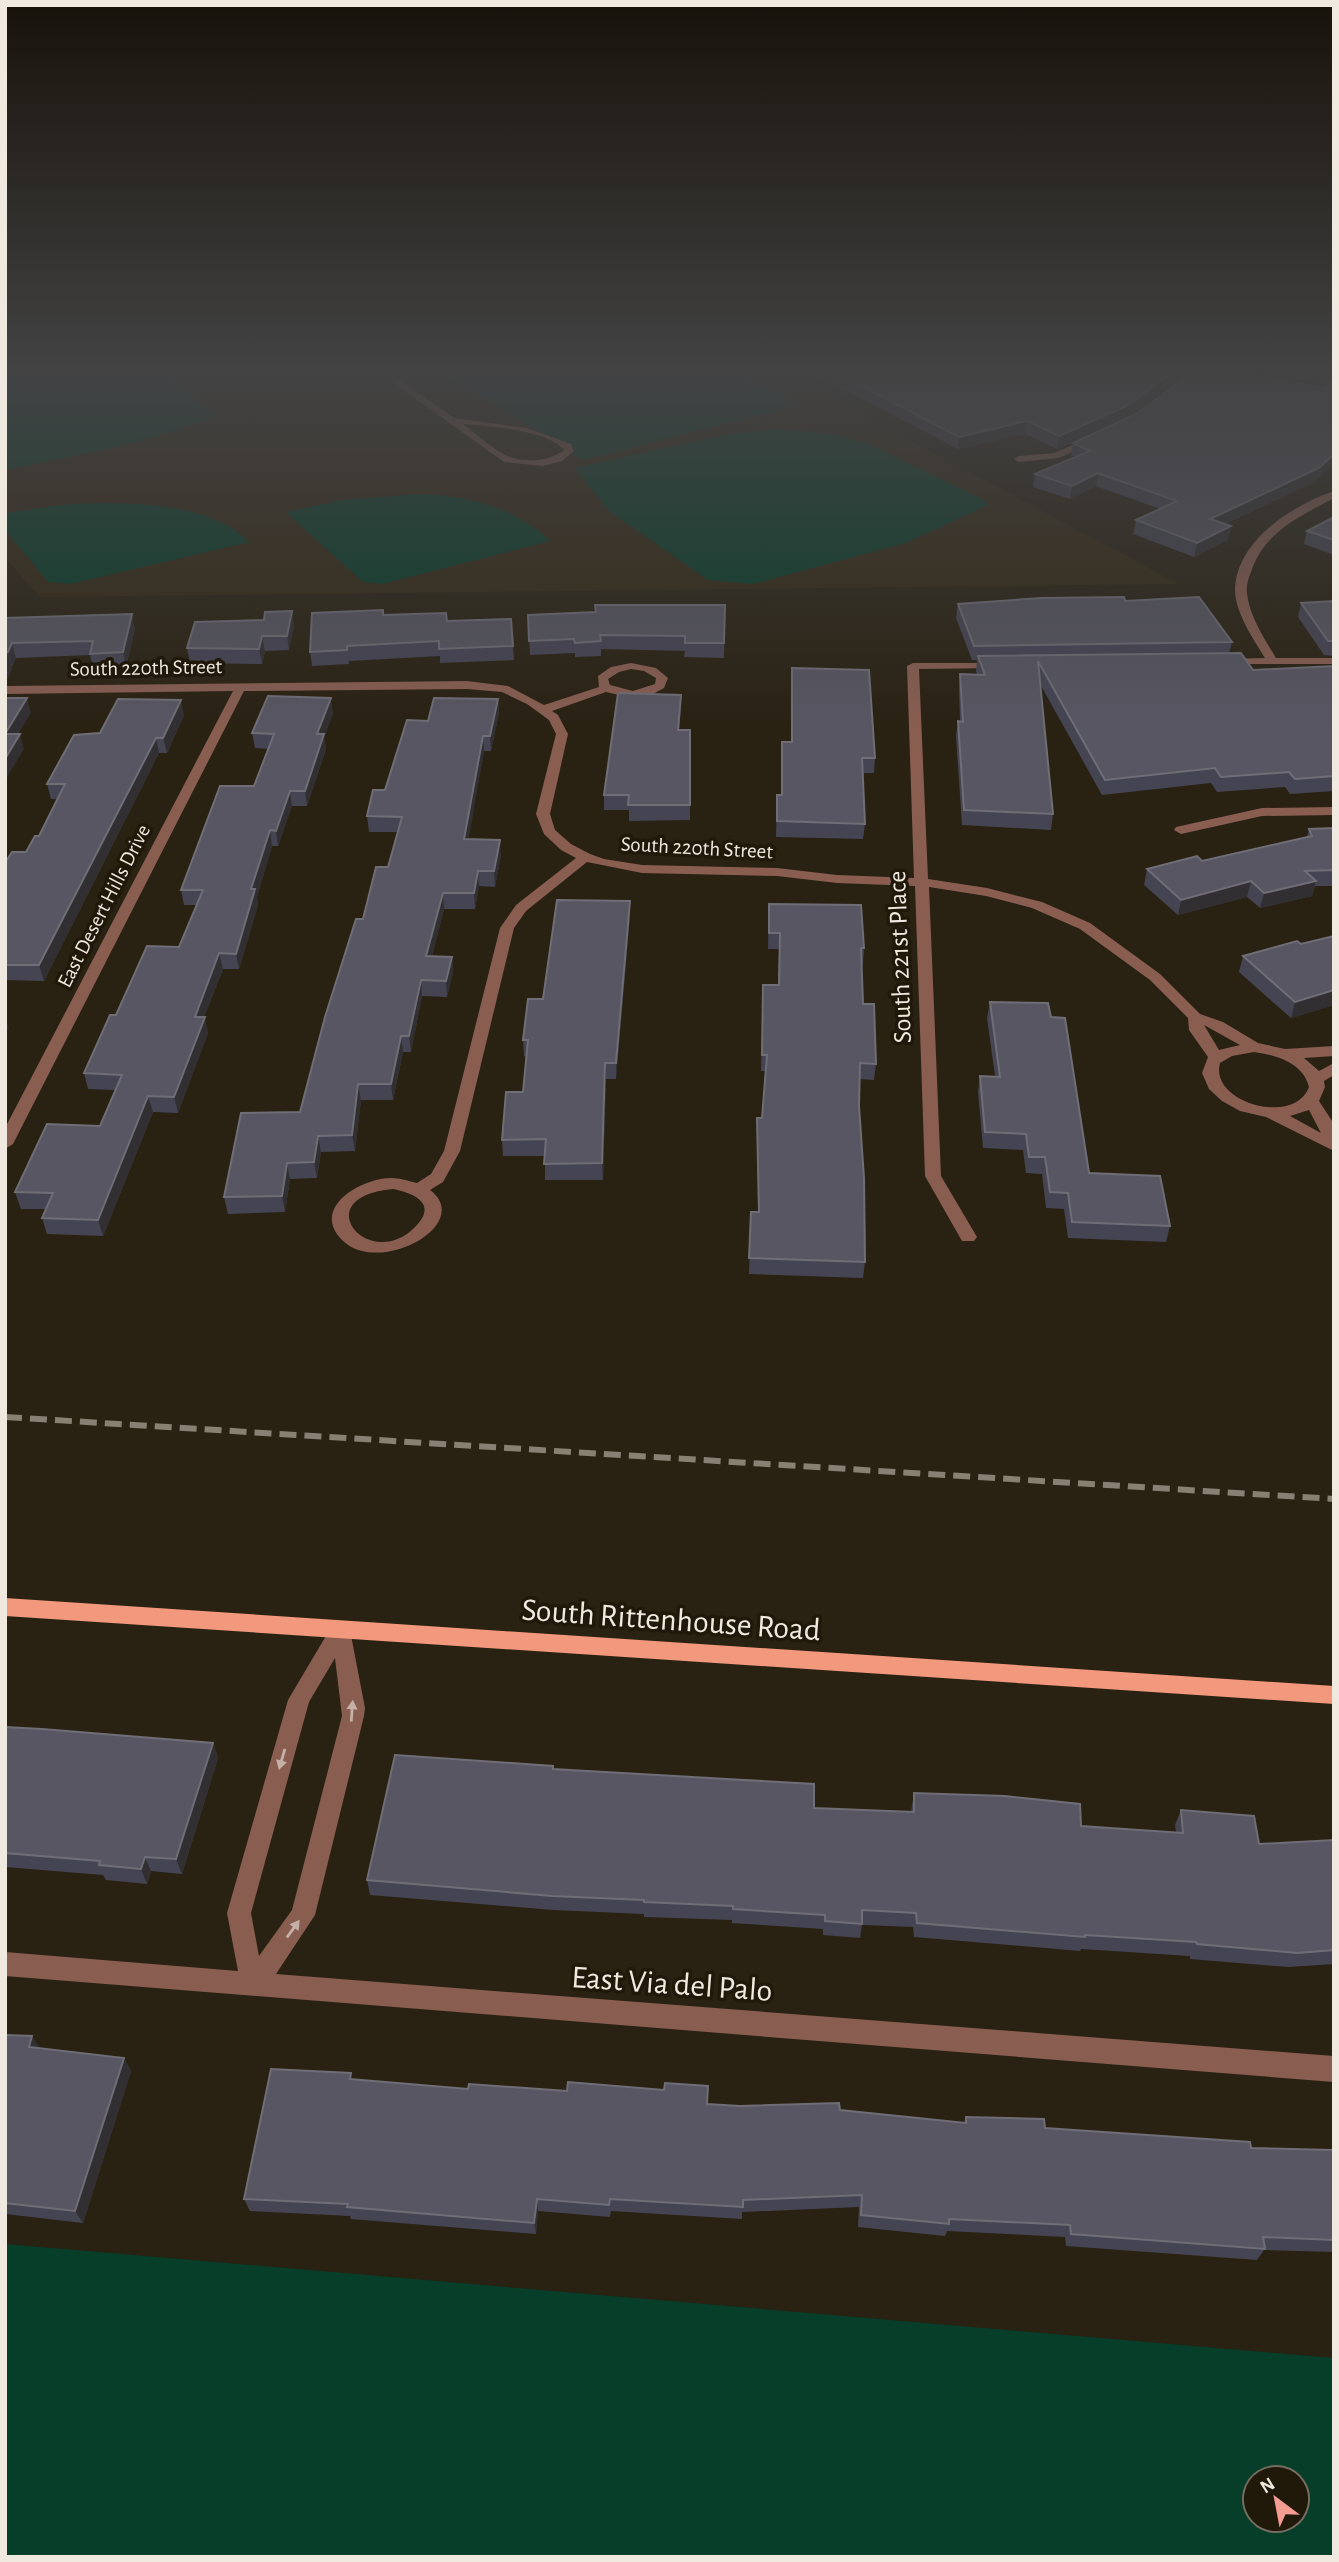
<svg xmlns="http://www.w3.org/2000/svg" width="1339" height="2562" viewBox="0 0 1339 2562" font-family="'Alegreya Sans',sans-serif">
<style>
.built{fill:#332712}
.green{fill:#063e2a;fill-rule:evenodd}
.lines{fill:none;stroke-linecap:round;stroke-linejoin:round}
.minor{fill:#895e51;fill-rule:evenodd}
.major{fill:#f2987d;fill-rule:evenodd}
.rail{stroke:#878073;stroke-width:6;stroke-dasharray:17 8;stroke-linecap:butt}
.wall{fill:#454453}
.shaded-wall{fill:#322f32}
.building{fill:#575662;stroke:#6f6d76;stroke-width:2}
.oneway{fill:#c6b1a7}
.labels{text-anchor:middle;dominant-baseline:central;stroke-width:7;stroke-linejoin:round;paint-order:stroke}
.far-street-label{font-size:21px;fill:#efe9e0;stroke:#201809}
.street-label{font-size:26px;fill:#efe9e0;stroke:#201809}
.near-street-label{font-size:32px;fill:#efe9e0;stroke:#201809}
</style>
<rect width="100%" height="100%" fill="#292112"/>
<path class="built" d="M780,371L1179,584L40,597L5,558V372Z"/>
<g class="green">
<path d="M161,371L217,417L131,444L5,470V371Z"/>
<path d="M442,371H737L800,405L583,460Z"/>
<path d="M774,429L826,433L866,443L982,499L988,505L906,543L753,584L708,580L609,511L575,468L723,435Z"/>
<path d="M421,494C470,496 514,507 550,541L382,584L363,582L286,512L343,500Z"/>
<path d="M108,503C155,504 213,507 249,542L70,584L48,582L5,530V513L70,504Z"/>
<path d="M5,2244L1334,2358V2557H5ZM1255,2478H1297V2520H1255Z"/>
</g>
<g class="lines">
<g class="minor">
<path d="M377,371H387L454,418L527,428L571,444L574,451L562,461L543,466L504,462ZM463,424C487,426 549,430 564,450C551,461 526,463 510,457C496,452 475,433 463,424Z"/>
<path d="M1290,371H1306L1334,379V385Z"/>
<path d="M1091,437L1094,438V442L1059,458L1019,462L1014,459L1019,456L1054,453Z"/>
<path d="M1334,491V498C1299,517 1264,532 1251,572C1248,579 1246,586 1247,594C1250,617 1264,638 1276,658H1334V664H1220V660L1224,659L1265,658C1253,638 1235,613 1235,589C1237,540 1293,505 1334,491Z"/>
<path d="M631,663L656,668L668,678L664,688L651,695L633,698L606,692L552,711L558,715L568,734L550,814L555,830L571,844L590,854L604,859L642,865L777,868L837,875L914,878L907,666L913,663H1004V667L1000,668L919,669L928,879L987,888L1042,902L1090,923L1160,974L1200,1014L1223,1022L1258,1043L1285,1049L1334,1046V1056L1304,1058L1319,1071L1334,1063V1075L1324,1081L1325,1087L1319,1101L1334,1124V1151L1266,1117L1240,1111L1222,1101L1209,1089L1202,1073L1208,1057L1189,1030L1188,1018L1150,980L1080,929L1032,908L986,896L929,887L941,1176L977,1237L974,1241H962L925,1176L915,886L837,883L777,876L642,873L587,862L526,911L514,928L460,1151L443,1182L430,1190C475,1224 379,1277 342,1240C310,1208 361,1178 391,1178C399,1178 409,1181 417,1183L431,1174L444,1151L500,928L516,905L576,858L561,850L544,834L536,814L556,734L549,720L527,704L502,692L467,689L244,691L13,1144L5,1149V1128L233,691L5,694V686L467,681L508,686L544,705L599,687L598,676L611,667ZM631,669L644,671L656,678L655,684L633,691L610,685L608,679L619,672ZM1204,1025L1240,1045L1219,1050ZM1254,1052C1277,1055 1303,1063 1309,1087C1294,1127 1209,1102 1220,1063L1232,1056ZM1309,1110L1321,1133L1290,1116ZM393,1189C413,1193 438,1203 416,1226C370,1275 304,1197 393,1189Z"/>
<path d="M1334,807V815L1262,816L1181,834L1174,830L1176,827L1262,808Z"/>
<path d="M340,1621L347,1624L350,1630L365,1708L364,1716L315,1915L276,1974L1334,2056V2082L5,1976V1952L238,1971L227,1913L288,1700L333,1624ZM335,1658L342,1716L292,1910L259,1956L251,1913L309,1702Z"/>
</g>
<path class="major" d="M5,1598L1334,1686V1704L5,1616Z"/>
<path class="rail" d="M5,1417L1334,1499"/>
</g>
<g class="wall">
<path d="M809,371H1188L1125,419L1057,449L1025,434L958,449Z"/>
<path d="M1073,443L1316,481L1225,524L1231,526L1228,540L1194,557L1133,534L1136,520L1160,509L1096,486L1070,499L1033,487L1035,474L1075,457L1071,455Z"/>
<path d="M1334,517V555L1304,544L1307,531Z"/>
<path d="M1125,601L1232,642L1229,654L1253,670L1332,666L1334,661V791L1290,794L1285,787L1217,792L1211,783L1102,795L1040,684L1053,814L1051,830L962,825L956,736L958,721H960L959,688L960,674H977L976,671L977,660H972L956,618L958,604Z"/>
<path d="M1334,601V656L1324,655L1298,617L1301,603Z"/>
<path d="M595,605H725L724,658L684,657L685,651L601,649V656L575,657V653L530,655L528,615L596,612Z"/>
<path d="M383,615L447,621L511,619L514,660L440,663V656L349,661V664L312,666L310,652Z"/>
<path d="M5,618L135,629L126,667L93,668L90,655L16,658L12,666H11L12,668L5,684Z"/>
<path d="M294,625L289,650L265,651L262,664L190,663L187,648Z"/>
<path d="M792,668L875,758L874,773H863L865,824L863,839L776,837L777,795H781L782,742H791Z"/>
<path d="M681,695L679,730H690V820L629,821V810H604V795Z"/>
<path d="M498,699L499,713L491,751H484L468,839L501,855L495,887L479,886L475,909H444L432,956L452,957L453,972L447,997L422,996L411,1052H403L393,1100H361L355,1151L321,1152L317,1178L290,1179L285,1212L228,1214L224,1197L300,1112L363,919L388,867L398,832H369L367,816L385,790L428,721Z"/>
<path d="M333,713L324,737L326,749L307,806H292L278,846H272L257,897L258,905L239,969H223L204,1017L208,1033L178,1113L153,1112L103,1236L47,1234L42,1218L46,1209H21L15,1192L100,1126L115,1090L88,1089L84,1073L116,1015L179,947L197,905H184L181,890L254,786L268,749L255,748L252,733Z"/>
<path d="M184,715L167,753H159L44,981L5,980V863L26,852L39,836L58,799H51L47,784Z"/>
<path d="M1334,828V886H1315L1312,896L1260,908L1247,897L1178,915L1144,885L1147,869L1202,861L1307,837L1309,829Z"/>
<path d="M630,901V916L616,1079H606L603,1180H545V1156H503L502,1140L523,1092L526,1057L524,1056L523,1040Z"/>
<path d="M769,904L864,948L863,964H861L863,1004L876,1064L874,1080L860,1079L859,1106L865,1262L863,1278L749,1274L751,1212H758L757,1118H762L766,1071H761L763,985H778L779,949H768Z"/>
<path d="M1334,936V1005L1291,1018L1239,972L1243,956Z"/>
<path d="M990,1002L1051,1017L1089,1173L1170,1226L1166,1242L1068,1238L1064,1209L1046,1208L1042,1174L1026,1173L1023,1150L983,1148L978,1092L980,1076H995L987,1018Z"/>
<path d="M5,1727L213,1743L218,1758L182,1874L151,1871L147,1884L106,1880L103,1875L5,1867Z"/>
<path d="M554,1769L814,1808L911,1812L914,1793L1081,1826L1176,1832L1175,1825L1181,1810L1259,1844L1334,1840V1964L1289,1967L1190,1959V1956L1081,1949L1080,1951L914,1937L913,1927L862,1925L860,1938L823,1935V1929L732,1923V1920L644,1917V1914L553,1910L370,1895L367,1880Z"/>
<path d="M5,2035L40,2048L124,2058L131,2071L83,2223L5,2214Z"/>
<path d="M353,2079L468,2089L707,2104L840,2110L964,2123L966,2117L1045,2128L1251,2148L1334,2150V2252L1264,2250L1257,2260L1066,2246L1065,2237L947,2231L945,2236L858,2227L859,2207L742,2212V2219L611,2211L610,2217L538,2211L536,2234L351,2219L350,2216L250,2211L244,2199Z"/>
</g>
<g class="shaded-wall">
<path d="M1174,371H1188L1125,419L1057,449L1059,436Z"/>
<path d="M1027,421L1025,434L958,449L959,437Z"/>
<path d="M1334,454V464L1316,481L1207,532L1210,519Z"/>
<path d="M1098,473L1096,486L1070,499L1072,486Z"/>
<path d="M1231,526L1228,540L1194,557L1197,543Z"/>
<path d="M292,611L294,625L289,650L287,636Z"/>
<path d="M132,614L135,629L126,667L123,652Z"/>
<path d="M262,636L265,651L262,664L259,649Z"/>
<path d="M12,643L16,658L12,666L8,652Z"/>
<path d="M8,653L12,668L5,684V659Z"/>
<path d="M681,695V709L678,745V730Z"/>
<path d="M27,698L31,713L9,749L5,734Z"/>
<path d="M331,698L333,713L324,737L326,749L307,806L305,791L317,734Z"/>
<path d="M498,699L499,713L491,751L490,736Z"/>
<path d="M181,700L184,715L167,753L163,738Z"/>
<path d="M20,734L24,749L5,781V759Z"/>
<path d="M483,736L484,751L466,855L464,839Z"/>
<path d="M156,738L159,753L44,981L39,965Z"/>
<path d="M290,791L292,806L278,846L276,831Z"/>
<path d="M270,830L272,846L257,897L258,905L239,969L236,954L251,889Z"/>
<path d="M500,840L501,855L495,887L494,871Z"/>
<path d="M478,871L479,886L475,909L474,893Z"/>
<path d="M1251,881L1247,897L1178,915L1181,900Z"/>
<path d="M1316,881L1312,896L1260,908L1264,893Z"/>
<path d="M443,893L444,909L428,972L426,956Z"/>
<path d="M630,901V916L616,1079V1063Z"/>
<path d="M219,953L223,969L198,1033L195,1017Z"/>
<path d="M452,957L453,972L447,997L446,981Z"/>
<path d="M421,980L422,996L411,1052L409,1036Z"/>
<path d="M1334,990V1005L1291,1018L1295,1002Z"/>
<path d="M5,1016L9,1028L5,1034Z"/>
<path d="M205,1017L208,1033L178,1113L174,1097Z"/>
<path d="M401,1036L403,1052L393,1100L391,1084Z"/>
<path d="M605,1063L606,1079L603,1180L602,1163Z"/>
<path d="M358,1084L361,1100L355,1151L352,1135Z"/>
<path d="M148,1096L153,1112L103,1236L98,1220Z"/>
<path d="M318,1136L321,1152L317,1178L314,1162Z"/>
<path d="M287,1163L290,1179L285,1212L282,1196Z"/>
<path d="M213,1743L218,1758L182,1874L176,1859Z"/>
<path d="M145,1857L151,1871L147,1884L141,1869Z"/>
<path d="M32,2036L41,2049L29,2047Z"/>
<path d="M124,2058L131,2071L83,2223L75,2211Z"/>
<path d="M537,2199L538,2211L536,2234L534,2223Z"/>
</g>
<g class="building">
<path d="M833,371H1174L1127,406L1059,436L1027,421L959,437Z"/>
<path d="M1194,371H1243L1324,389L1331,383H1334V454L1319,468L1210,519L1231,526L1197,543L1136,520L1177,501L1098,473L1072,486L1035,474L1090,451L1073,443L1136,414Z"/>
<path d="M1334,517V540L1307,531Z"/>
<path d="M1124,597L1125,601L1199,597L1232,642L974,646L958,604L1042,598Z"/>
<path d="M1334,601V641H1328L1301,603Z"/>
<path d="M595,605H725L724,643H685V636L600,635L601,641L575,643L574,639L529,641L528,615L596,612Z"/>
<path d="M383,610V615L446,613L447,621L511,619L513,646L439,649V641L347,646V650L310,652L312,613Z"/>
<path d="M292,611L287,636H262L259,649L187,648L195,622L264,620L265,612Z"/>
<path d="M132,614L123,652L90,654L93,641L12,643L8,652H5V618Z"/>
<path d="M1241,653L1253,670L1334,666V776L1295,779L1289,772L1221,777L1215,768L1105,780L1038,661L1053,814L964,810L958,721L963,722L960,674L985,675L978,656Z"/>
<path d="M792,668L869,670L875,758H862L865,824L777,821V795H782V742H792Z"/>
<path d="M618,693L681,695L678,730H690V805H628L629,795H604Z"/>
<path d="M268,696L331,698L317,734H324L305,791H290L276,831L270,830L251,889H255L236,954L219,953L195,1017H205L174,1097L148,1096L98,1220L42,1218L53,1193L15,1192L47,1124L100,1126L122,1075L84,1073L110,1015H116L147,946L179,947L203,890H181L220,786H254L274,734L252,733Z"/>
<path d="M5,698H27L5,734Z"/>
<path d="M434,698L498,699L490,736H483L464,839L500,840L494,871H478L474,893H443L426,956L452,957L446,981L421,980L409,1036H401L391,1084H358L352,1135L318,1136L314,1162L287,1163L282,1196L224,1197L241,1113L300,1112L325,1017L356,919H363L376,867H388L402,817L367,816L373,790H385L407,720L428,721Z"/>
<path d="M118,699L181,700L163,738H156L39,965H5V863L12,852H26L35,836H39L65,784H47L74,735L100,733Z"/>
<path d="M5,734H20L5,759Z"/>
<path d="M1334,828V870L1305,871L1316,881L1264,893L1251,881L1181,900L1147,869L1197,856L1202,861L1312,836L1309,829Z"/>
<path d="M557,900L630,901L616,1063H605L602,1163L544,1164L546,1139L502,1140L506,1092H523L528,1040H523L528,999H543Z"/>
<path d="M769,904L861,905L864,948H861L863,1004H874L876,1064L860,1063L859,1106L864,1178L865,1262L749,1258L751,1212H759L757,1118H762L767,1055H762L763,985H779L780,933H769Z"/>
<path d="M1334,936V990L1295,1002L1243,956L1297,941L1301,944Z"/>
<path d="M990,1002L1048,1003L1051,1017L1065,1018L1089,1173L1160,1176L1170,1226L1072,1222L1068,1193L1050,1192L1045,1157H1029L1026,1134L985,1132L980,1076L1000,1077Z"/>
<path d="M5,1727L42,1729L213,1743L176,1859L145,1857L141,1869L99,1865L100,1861L5,1853Z"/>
<path d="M395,1755L553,1766V1769L814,1784V1808L914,1812V1793L1005,1796L1080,1804L1081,1826L1183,1833L1181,1810L1254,1816L1259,1844L1334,1840V1950L1297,1953L1197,1944L1196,1942L1085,1935V1937L917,1923L916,1913L862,1910V1924L825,1921V1915L733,1909V1906L644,1902V1900L552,1896L367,1880Z"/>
<path d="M5,2035L32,2036L29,2047L124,2058L75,2211L5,2203Z"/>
<path d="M271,2069L351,2073L350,2079L468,2089L469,2084L567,2091L568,2082L664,2090L665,2083L708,2086L707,2104L740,2106L839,2103L840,2110L966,2123V2117L1044,2119L1045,2128L1250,2142L1251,2148L1334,2150V2240L1263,2237L1265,2249L1071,2234L1070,2225L949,2219V2224L861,2215L862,2195L743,2200V2207L610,2199L609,2205L537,2199L534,2223L347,2207L348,2204L244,2199Z"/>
</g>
<defs><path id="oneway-solid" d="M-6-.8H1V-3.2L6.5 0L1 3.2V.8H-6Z" transform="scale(1.75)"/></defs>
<g class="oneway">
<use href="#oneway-solid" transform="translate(352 1711) rotate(-86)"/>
<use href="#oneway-solid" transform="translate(282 1759) rotate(106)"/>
<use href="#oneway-solid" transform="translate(293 1929) rotate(-54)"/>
</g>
<linearGradient id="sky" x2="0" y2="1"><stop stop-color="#17120a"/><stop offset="0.51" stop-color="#434344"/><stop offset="1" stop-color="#434344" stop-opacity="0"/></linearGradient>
<rect width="1339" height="730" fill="url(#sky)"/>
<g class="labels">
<g class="far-street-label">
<text transform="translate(146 668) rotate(-1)">South 220th Street</text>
<text transform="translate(697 848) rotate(3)">South 220th Street</text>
<text transform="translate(104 906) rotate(-63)">East Desert Hills Drive</text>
</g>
<g class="street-label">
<text transform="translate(900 957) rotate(-92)">South 221st Place</text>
</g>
<g class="near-street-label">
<text transform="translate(671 1620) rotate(4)">South Rittenhouse Road</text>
<text transform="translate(672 1984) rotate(4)">East Via del Palo</text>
</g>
</g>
<rect width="1339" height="2562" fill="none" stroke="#efe9e0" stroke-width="14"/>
<g transform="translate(1276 2499) rotate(328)"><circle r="33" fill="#201809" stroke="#736c5f" stroke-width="2"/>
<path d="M0-5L12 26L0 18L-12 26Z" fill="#f59c92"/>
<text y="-10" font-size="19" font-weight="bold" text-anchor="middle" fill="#efe9e0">N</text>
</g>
</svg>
